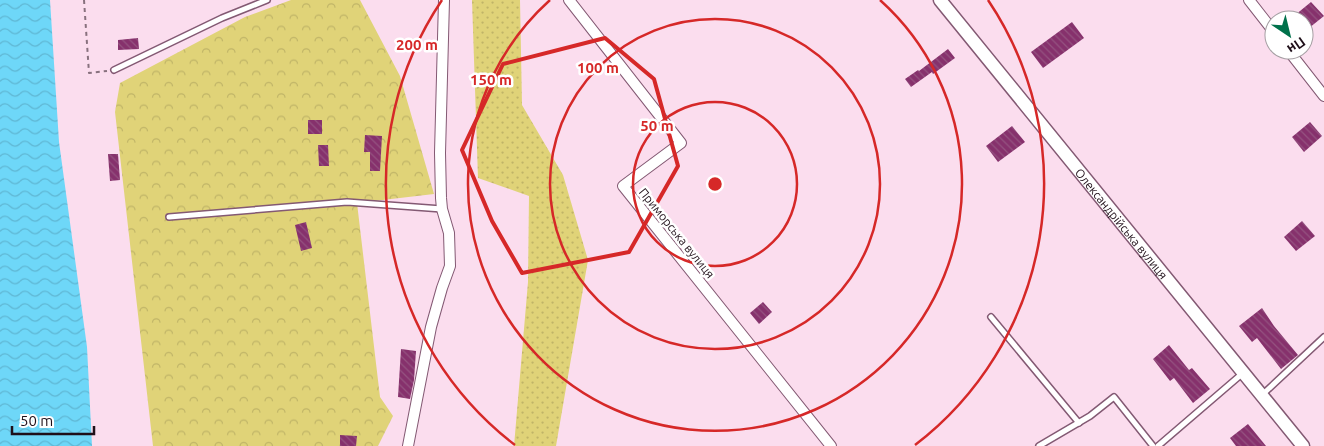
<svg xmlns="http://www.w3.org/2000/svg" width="1324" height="446" viewBox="0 0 1324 446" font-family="Ubuntu,sans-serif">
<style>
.grass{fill:url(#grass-dots)}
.forest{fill:url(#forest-crowns)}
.water{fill:url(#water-waves)}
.building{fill:url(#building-back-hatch)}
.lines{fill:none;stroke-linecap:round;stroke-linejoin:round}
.service-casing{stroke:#835973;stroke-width:8}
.minor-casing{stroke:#835973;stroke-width:12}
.tertiary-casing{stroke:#835973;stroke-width:15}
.path{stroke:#88717e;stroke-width:2;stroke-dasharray:4 4;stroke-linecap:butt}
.service{stroke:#fff;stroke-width:5}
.minor{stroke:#fff;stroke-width:10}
.tertiary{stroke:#fff;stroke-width:12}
.marked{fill:none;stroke:#d62828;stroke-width:4;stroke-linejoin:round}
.ring{fill:none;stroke:#d62828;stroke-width:2.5}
.labels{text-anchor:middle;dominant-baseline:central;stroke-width:5;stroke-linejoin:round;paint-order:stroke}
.street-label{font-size:12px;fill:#1f0f19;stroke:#fff}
.centre{fill:#d62828;stroke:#fff;stroke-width:2.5}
.ring-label{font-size:15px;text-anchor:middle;font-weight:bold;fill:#d62828;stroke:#fff;stroke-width:5;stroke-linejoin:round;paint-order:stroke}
</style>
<defs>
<pattern id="grass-dots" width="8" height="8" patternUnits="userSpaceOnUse" patternTransform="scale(1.25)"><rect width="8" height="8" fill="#e0d378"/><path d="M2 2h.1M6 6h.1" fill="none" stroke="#c0b467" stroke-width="1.8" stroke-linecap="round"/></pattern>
<pattern id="forest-crowns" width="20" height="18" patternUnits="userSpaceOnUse" patternTransform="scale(1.25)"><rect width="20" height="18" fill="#e0d378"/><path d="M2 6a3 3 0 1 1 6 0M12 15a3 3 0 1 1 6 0" fill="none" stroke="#c0b467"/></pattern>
<pattern id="water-waves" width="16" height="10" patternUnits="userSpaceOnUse" patternTransform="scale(1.25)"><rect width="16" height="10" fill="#6ed7f8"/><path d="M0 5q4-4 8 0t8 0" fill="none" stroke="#5fb7d4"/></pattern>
<pattern id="building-back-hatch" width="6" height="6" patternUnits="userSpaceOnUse" patternTransform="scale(1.25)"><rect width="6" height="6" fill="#86316c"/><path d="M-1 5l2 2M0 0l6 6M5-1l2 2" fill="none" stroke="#945280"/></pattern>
</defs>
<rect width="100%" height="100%" fill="#fbddee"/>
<path class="grass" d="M472,0H520L522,105L563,175L588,260L556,446H514L528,282L529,196L478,178Z"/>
<path class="forest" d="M291,0H360L400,76L434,194L357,203L380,397L393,416L378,446H153L115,112L120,83L245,17Z"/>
<path class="water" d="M0,0H50L59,142L87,347L92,446H0Z"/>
<g class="building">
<path d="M1311,2L1324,16L1304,32V20H1289Z"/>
<path d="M1072,22L1084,38L1043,68L1031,52Z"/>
<path d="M138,38L139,49L118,50V40Z"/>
<path d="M948,49L955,58L933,74L932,72L911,87L905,79L918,70L919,71Z"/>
<rect x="308" y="120" width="14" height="14"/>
<path d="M1310,122L1322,136L1304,152L1292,137Z"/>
<path d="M1012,126L1025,142L998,162L986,146Z"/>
<path d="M365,135L382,136L380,171H370V152H364Z"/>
<path d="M318,145H328L329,166H319Z"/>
<path d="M108,154H118L120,180L110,181Z"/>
<path d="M1302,221L1315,236L1296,251L1284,237Z"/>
<path d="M306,222L312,248L301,251L295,225Z"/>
<path d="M763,302L772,312L759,324L750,313Z"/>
<path d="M1262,308L1274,326L1298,355L1281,369L1257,338L1252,342L1239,326Z"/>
<path d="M1169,345L1189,370L1192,368L1210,389L1193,403L1174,378L1170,381L1153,359Z"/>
<path d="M401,349L416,351L414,380L410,399L398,397Z"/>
<path d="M1248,424L1266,446H1236L1230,438Z"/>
<path d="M340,435L357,436L356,446H340Z"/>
</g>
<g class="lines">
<g class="service-casing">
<g id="service">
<path d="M114,70L222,18L267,0"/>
<path d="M169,217L347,202L442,209"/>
<path d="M991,317L1079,423"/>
<path d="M1262,395L1324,337"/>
<path d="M1039,446L1090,416L1114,397L1153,446"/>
<path d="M1158,446L1243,373"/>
</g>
</g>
<g class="minor-casing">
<g id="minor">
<path d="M569,0L681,143L623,186L831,446"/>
<path d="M1249,0L1274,32"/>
<path d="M1288,50L1324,96"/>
<path d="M408,446L431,327L442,288L450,266L449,233L442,209L441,198L440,153L444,0"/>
</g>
</g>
<g class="tertiary-casing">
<g id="tertiary">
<path id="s1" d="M940,0L1303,446"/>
</g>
</g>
<path class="path" d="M84,0L89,73L107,71"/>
<use href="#service" class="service"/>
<use href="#minor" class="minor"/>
<use href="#tertiary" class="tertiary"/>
</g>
<path class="marked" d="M605,38L654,79L678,166L629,252L522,273L492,221L462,150L503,64Z"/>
<g class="ring">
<circle cx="715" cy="184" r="82"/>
<circle cx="715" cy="184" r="165"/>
<path d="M880 0A247 247 0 1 1 550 0"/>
<path d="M515 445A329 329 0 0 1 442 0M988 0A329 329 0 0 1 915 445"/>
</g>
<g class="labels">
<g class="street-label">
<text stroke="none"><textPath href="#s1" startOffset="288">Олександрійська вулиця</textPath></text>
<text transform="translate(677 233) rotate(51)">Приморська вулиця</text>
</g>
</g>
<circle cx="715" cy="184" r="8" class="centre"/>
<g class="ring-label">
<text x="417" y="50">200 m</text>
<text x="598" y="73">100 m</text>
<text x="491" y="85">150 m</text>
<text x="657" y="131">50 m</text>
</g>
<g transform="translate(1289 35) rotate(145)"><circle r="24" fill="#ffffff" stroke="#a59fa3"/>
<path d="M0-4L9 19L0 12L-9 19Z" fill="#00714b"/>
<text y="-8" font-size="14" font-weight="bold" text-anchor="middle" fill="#1f0f19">Пн</text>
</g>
<path d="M12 426v8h82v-8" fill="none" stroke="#1f0f19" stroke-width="2.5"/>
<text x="20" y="426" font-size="15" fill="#1f0f19" stroke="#ffffff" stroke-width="4" paint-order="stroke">50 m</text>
</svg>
